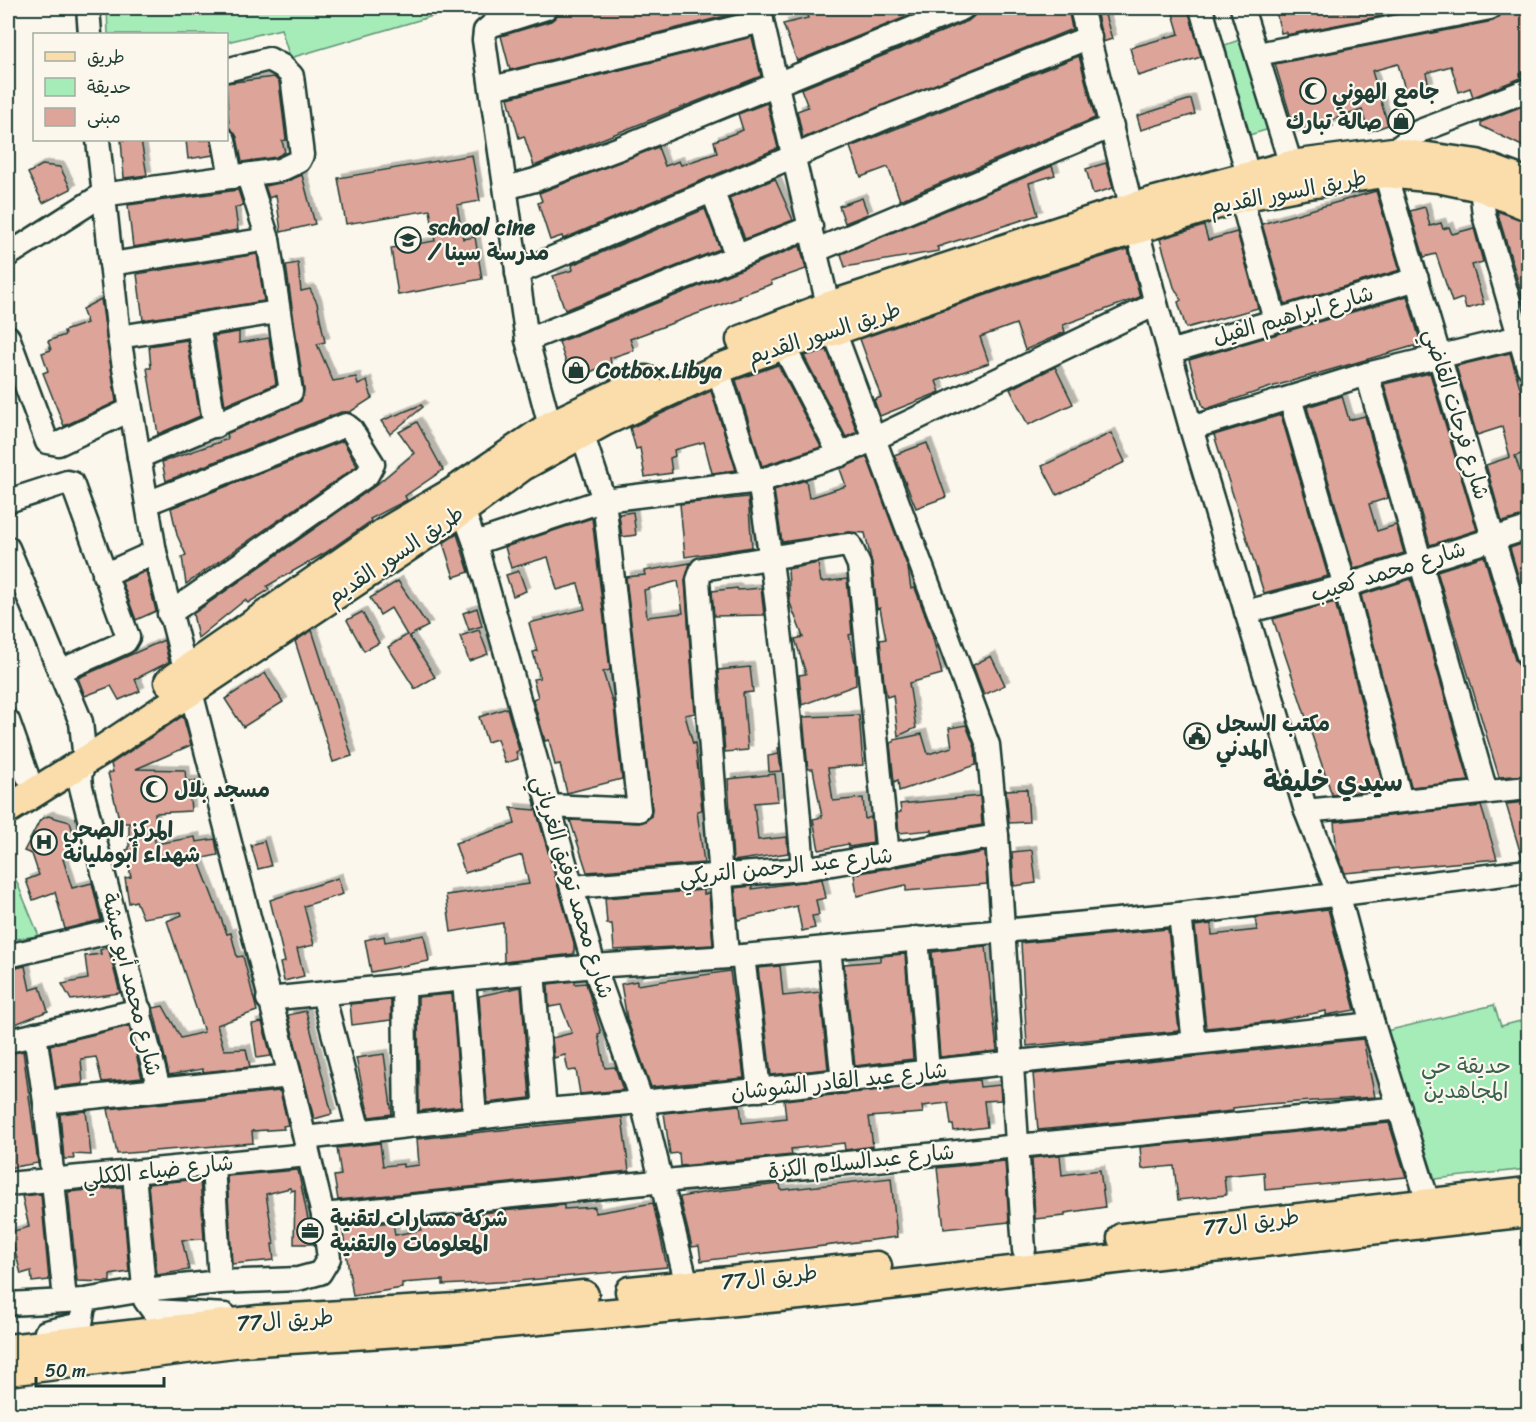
<svg xmlns="http://www.w3.org/2000/svg" width="1536" height="1422" viewBox="0 0 1536 1422" font-family="Sriracha,'Playpen Sans Arabic',sans-serif">
<style>
.green{fill:#a5ecb9;stroke:#629476;stroke-width:1.5}
.building{fill:#dda499;stroke:#1f3d34;stroke-width:1.5;fill-rule:evenodd;filter:url(#shadow)}
.lines{fill:none;stroke-linecap:round;stroke-linejoin:round}
.minor-casing{stroke:#1f3d34;stroke-width:27}
.major-casing{stroke:#1f3d34;stroke-width:33}
.minor{stroke:#fbf7ec;stroke-width:22}
.major{stroke:#faddab;stroke-width:28}
.labels{text-anchor:middle;dominant-baseline:central;stroke-width:4.5;stroke-linejoin:round;paint-order:stroke}
.poi-label{font-size:22px;font-weight:bold;fill:#1f3d34;stroke:#fbf7ec;text-anchor:start}
.street-label{font-size:22px;fill:#1f3d34;stroke:#fbf7ec}
.park-label{font-size:22px;fill:#3a604f;stroke:#fbf7ec}
.district-label{font-size:28px;font-weight:bold;fill:#1f3d34;stroke:#fbf7ec}
</style>
<defs>
<filter id="shadow"><feDropShadow dx="4.5" dy="-4.5" stdDeviation="0" flood-color="#0004"/></filter>
</defs>
<rect width="100%" height="100%" fill="#fbf7ec"/>
<filter id="ink" filterUnits="userSpaceOnUse"><feTurbulence type="fractalNoise" baseFrequency=".0167" numOctaves="2"/><feDisplacementMap in="SourceGraphic" scale="12" xChannelSelector="R" yChannelSelector="G"/><feConvolveMatrix kernelMatrix="1 2 1 2 8 2 1 2 1" color-interpolation-filters="sRGB"/></filter>
<g filter="url(#ink)">
<g class="green">
<path d="M107,8H460L290,58L281,29L227,42L226,34H108Z"/>
<path d="M1248,37L1276,127L1246,136L1219,47Z"/>
<path d="M8,861L39,936L8,940Z"/>
<path d="M1494,1005L1501,1026L1528,1019V1169L1435,1179L1386,1031Z"/>
</g>
<g class="building">
<path d="M559,8H740L741,12L510,70L501,36L551,21L556,17Z"/>
<path d="M805,8H928L797,61L783,24L808,18Z"/>
<path d="M976,8H1068L1072,29L803,138L797,111L808,107L801,89L968,21L974,16Z"/>
<path d="M1103,8L1112,39L1103,42L1096,10Z"/>
<path d="M1188,8L1201,57L1138,76L1130,48L1179,34L1172,10Z"/>
<path d="M1275,8H1417V9L1286,35V32L1281,33Z"/>
<path d="M1524,8L1525,11L1528,10V71L1520,74L1521,78L1473,97L1470,88L1459,92L1451,66L1426,73L1429,86L1406,93L1398,64L1372,71L1388,125L1368,132L1362,110L1331,120L1333,126L1295,131L1275,64L1493,21L1503,12Z"/>
<path d="M752,37L761,76L534,166L524,136L519,138L508,98Z"/>
<path d="M1079,56L1095,118L900,200L888,167L861,177L850,147Z"/>
<path d="M274,77L279,82L286,140L282,141L285,152L276,157L242,162L237,137L229,127L226,83Z"/>
<path d="M1191,99L1195,114L1141,130L1137,116Z"/>
<path d="M767,103L778,148L563,239L562,236L550,240L538,203L542,201L539,193L658,147L665,166L679,161L681,165L717,153L714,141L743,130L738,114Z"/>
<path d="M1528,104V149L1481,126V122Z"/>
<path d="M121,140H141L147,175L124,178Z"/>
<path d="M186,140H211L213,155L188,159Z"/>
<path d="M472,155L480,201L457,205L463,239L475,237L482,279L398,295L391,248L435,241L430,210L346,224L338,178Z"/>
<path d="M1106,163L1113,188L1093,194L1086,169Z"/>
<path d="M42,165L60,167L71,189L43,203L28,173Z"/>
<path d="M1052,166L1055,175L1029,183L1038,215L937,247L939,251L845,267L841,254Z"/>
<path d="M302,175L315,224L281,232L276,195L269,198L265,186L285,182Z"/>
<path d="M775,179L793,220L745,239L729,198Z"/>
<path d="M238,190L243,205L235,208L238,230L133,247L128,205Z"/>
<path d="M1376,191L1400,270L1285,304L1262,224Z"/>
<path d="M862,198L868,214L845,223L839,206Z"/>
<path d="M1425,207L1430,226L1441,223L1443,229L1449,227L1452,234L1474,228L1483,262L1472,265L1484,304L1466,309L1463,298L1452,302L1436,254L1424,257L1410,211Z"/>
<path d="M705,209L720,249L565,310L553,276L573,270L572,265Z"/>
<path d="M1497,211L1528,222V304L1525,305Z"/>
<path d="M1204,226L1208,240L1237,232L1258,308L1186,328L1178,302L1181,300L1174,287L1160,239Z"/>
<path d="M800,246L806,269L771,281L772,284L738,296L739,298L630,339L634,350L610,358L611,363L572,380L559,342Z"/>
<path d="M1128,249L1140,297L1063,325L1065,332L1025,350L1016,324L980,337L989,363L936,381L940,392L880,416L874,400L881,397L860,339L1035,278Z"/>
<path d="M257,254L264,301L143,320L137,274Z"/>
<path d="M298,263L301,291L310,289L317,303L325,342L317,344L333,381L356,377L358,385L367,381L372,398L350,412H341L166,481L162,462L228,439L226,434L301,401L304,390L286,265Z"/>
<path d="M1407,296L1422,347L1415,348L1414,346L1271,387L1206,409L1203,407L1189,360Z"/>
<path d="M101,299L116,402L64,426L43,373L48,371L42,353L51,350L48,341L65,335L64,331L87,323L82,309Z"/>
<path d="M239,332V343L269,338L276,384L225,405L214,336Z"/>
<path d="M187,340L200,416L158,434L147,368H151L149,346Z"/>
<path d="M827,350L857,432L846,437L804,356Z"/>
<path d="M1510,353L1524,401L1528,399V452L1515,456L1525,487L1528,515L1502,522L1486,465L1510,457L1502,427L1477,435L1456,366Z"/>
<path d="M778,365L821,447L762,466L736,380Z"/>
<path d="M1055,367L1073,404L1028,425L1010,389Z"/>
<path d="M1430,373L1477,530L1430,545L1384,384Z"/>
<path d="M711,391L736,470L712,473L704,442L674,450L675,456L670,458L672,473L645,477L640,448L636,449L630,428Z"/>
<path d="M1342,396L1349,420L1365,416L1388,498L1369,504L1377,531L1396,525L1404,553L1354,569L1307,407Z"/>
<path d="M421,405L423,407L390,434L381,421Z"/>
<path d="M1281,415L1328,576L1264,593L1214,435Z"/>
<path d="M417,422L443,470L405,496L407,500L370,519L371,521L325,553L267,586L269,590L248,603L245,600L198,638L193,614L375,486L414,453L399,432Z"/>
<path d="M1111,433L1125,462L1057,495L1042,466Z"/>
<path d="M343,441L357,466L186,584L182,557L186,555L177,535L171,508Z"/>
<path d="M927,443L946,497L916,508L894,455Z"/>
<path d="M867,457L908,568L911,589L915,588L932,634L942,674L909,683L916,728L898,736L893,695L887,697L884,683L880,640L886,639L880,608L877,609L872,564L865,533L849,532L782,542L774,490L806,480L809,498L846,486L840,469Z"/>
<path d="M748,497L752,547L685,557L680,504Z"/>
<path d="M633,512L636,535L622,537L619,514Z"/>
<path d="M592,518L610,670L603,672L614,707L622,779L567,793L560,764L555,765L549,740L545,741L533,699L538,697L533,679L540,678L533,652L537,651L529,623L585,609L578,584L557,590L548,557L511,568L505,547Z"/>
<path d="M457,534L469,572L454,577L443,543Z"/>
<path d="M1528,542V592L1523,593L1510,548Z"/>
<path d="M1484,556L1515,660L1519,666L1528,669V775L1499,777L1437,571Z"/>
<path d="M690,563L685,581L695,713L685,715L693,744L695,743L702,810L697,811L704,863L587,872L570,820L639,823L651,817L652,809L626,577L645,575L644,571ZM678,581L683,613L647,617L644,590Z"/>
<path d="M818,563L821,582L847,579L852,634L849,635L855,662L856,685L802,705L799,675L806,674L795,639L803,637L790,603L788,569Z"/>
<path d="M146,571L156,611L136,620L122,582Z"/>
<path d="M519,571L526,591L513,596L506,575Z"/>
<path d="M1411,579L1469,781L1411,787L1361,595Z"/>
<path d="M398,581L428,626L409,636L435,677L415,689L388,647L407,635L391,608L380,615L370,598Z"/>
<path d="M737,588L738,590L761,588L764,615L714,616L712,591Z"/>
<path d="M1335,602L1384,789L1332,795L1273,619Z"/>
<path d="M477,608L482,626L469,630L463,613Z"/>
<path d="M362,612L379,643L364,651L347,620Z"/>
<path d="M312,630L352,756L333,762L295,641Z"/>
<path d="M479,630L488,654L469,661L460,636Z"/>
<path d="M164,640L169,662L135,679L140,691L119,700L111,686L85,696L78,678Z"/>
<path d="M991,656L1005,685L984,695L973,665Z"/>
<path d="M750,667L753,692L743,693L748,750L725,752L718,670Z"/>
<path d="M265,673L283,702L243,727L225,699Z"/>
<path d="M507,708L519,750L516,752L518,759L505,763L497,739L487,742L479,717Z"/>
<path d="M859,715L863,765L828,768L833,801L863,798L865,819L871,817L873,843L849,847L848,844L819,850L813,819L822,817L813,769H808L803,717Z"/>
<path d="M183,716L191,745L136,769L185,770L186,781H196L198,797L190,798L191,811L155,813V844L195,837L196,842L215,839L218,855L198,859L227,934L231,933L237,957L243,956L257,1011L217,1025L224,1050L246,1049L250,1067L203,1072V1069L169,1075L153,1008L163,1006L181,1038L204,1032L167,921L182,915L181,912L143,918L136,901L129,903L125,878L131,877L126,850L129,849V823H120L108,773L113,772L111,764Z"/>
<path d="M966,725L975,748L976,765L899,791L898,780L894,782L890,743L894,742V740L922,734L928,754L952,747L949,728Z"/>
<path d="M778,747L781,771L769,772L768,756L779,754Z"/>
<path d="M775,774L778,801L754,803L758,840L787,837L788,853L733,861L728,779Z"/>
<path d="M1027,789L1029,822L1009,823L1006,790Z"/>
<path d="M980,796L982,825L932,833V830L899,833L897,813L901,812L900,804Z"/>
<path d="M1528,802V858H1522L1506,804Z"/>
<path d="M1481,806L1497,859L1345,873L1337,853L1334,822Z"/>
<path d="M511,808L536,810L537,813L574,943V954L504,962L503,923L451,932L446,895L529,884L522,855L465,873L455,843L515,824Z"/>
<path d="M48,816L70,822L73,832L65,834L70,857L63,859L72,888L92,883L101,920L65,929L55,892L33,900L26,880L39,875L32,854L24,851L40,820Z"/>
<path d="M264,841L271,866L258,869L251,845Z"/>
<path d="M1032,850L1036,883L1014,886L1012,852Z"/>
<path d="M985,852L987,884L906,891V885L857,896L854,874Z"/>
<path d="M338,878L343,894L304,906L314,945L297,949L304,976L284,981L280,963L285,962L270,900Z"/>
<path d="M822,879L826,898L816,900L819,915L812,916L815,928L802,931L797,906L738,920L735,888L752,886V889Z"/>
<path d="M704,890V894L709,893L713,945L614,950L612,924H607L605,898Z"/>
<path d="M1328,909L1355,1010L1326,1015V1011L1275,1021L1206,1028L1195,926L1211,924L1212,935L1257,930L1255,918Z"/>
<path d="M1168,929L1179,1031L1027,1046L1021,943Z"/>
<path d="M424,935L429,961L371,972L365,940L384,936L385,942Z"/>
<path d="M986,946L997,1051L940,1057L932,952Z"/>
<path d="M108,947L120,993L71,1000L62,984L88,979L85,956L101,954L100,950Z"/>
<path d="M905,954L913,1059L855,1066L844,964L880,961V956Z"/>
<path d="M25,966L30,990L40,987L48,1011L8,1027V970Z"/>
<path d="M780,966L783,996L820,992L828,1069L771,1075L758,968Z"/>
<path d="M730,971L744,1078L651,1087L627,1019L621,984L637,981V985Z"/>
<path d="M575,981V984L586,983L601,1033L598,1034L605,1068L615,1067L623,1090L580,1094L576,1070L568,1071L565,1055L554,1058L552,1038L572,1033L561,1005L549,1007L548,984Z"/>
<path d="M521,987L530,1098L487,1103L479,996Z"/>
<path d="M452,994L461,1106L419,1111L418,997Z"/>
<path d="M391,1000V1020L352,1025L350,1004Z"/>
<path d="M306,1011L332,1114L314,1119L288,1015Z"/>
<path d="M262,1022L271,1056L257,1058L252,1024Z"/>
<path d="M129,1026L142,1078L102,1082L96,1057L81,1059L83,1084L56,1087L50,1045Z"/>
<path d="M1363,1039L1375,1097L1267,1104L1233,1108V1111L1038,1130L1033,1074Z"/>
<path d="M23,1051L38,1163L8,1168V1054Z"/>
<path d="M384,1054L392,1114L369,1117L356,1058Z"/>
<path d="M979,1080L980,1087L1000,1085L1001,1100L984,1101L987,1127L954,1131L953,1125H951L948,1103L922,1106L923,1113L869,1117L873,1146L845,1150L844,1143L791,1149L792,1155L680,1166L679,1153L670,1154L664,1113L740,1105L742,1123L786,1118L784,1100Z"/>
<path d="M280,1091L288,1125L283,1126L284,1129L252,1131L253,1143L117,1154L108,1109Z"/>
<path d="M86,1111L91,1155L73,1154L74,1159H64L60,1114Z"/>
<path d="M622,1117L629,1171L338,1200L334,1176L341,1175L337,1148L380,1143L383,1166L403,1164V1167L419,1165L417,1139Z"/>
<path d="M1389,1123L1406,1177L1265,1190L1264,1172L1224,1176L1226,1195L1178,1200L1174,1166L1142,1169L1140,1147Z"/>
<path d="M1060,1155L1062,1175L1100,1170L1105,1207L1065,1213V1216L1035,1219L1032,1158Z"/>
<path d="M1005,1161L1009,1222L944,1229L937,1168Z"/>
<path d="M298,1170L313,1244H294L295,1190L291,1191L290,1188L266,1194L274,1244H272L274,1260L232,1264L227,1176Z"/>
<path d="M891,1178L897,1237L701,1261L699,1246L692,1247L680,1199V1197L707,1192L780,1184L781,1190Z"/>
<path d="M200,1179L204,1239L182,1240L189,1270L157,1275L148,1184Z"/>
<path d="M122,1187L129,1272L110,1275V1282L77,1281L68,1192Z"/>
<path d="M41,1194L49,1280L32,1282L31,1271L21,1274L10,1232L29,1227L22,1196Z"/>
<path d="M653,1203L667,1267L518,1281L443,1285V1280L402,1283V1288L353,1296L342,1227L393,1222L395,1235L421,1230V1219L564,1205V1209L595,1207V1213Z"/>
</g>
<g class="lines">
<g class="minor-casing">
<g id="minor">
<path d="M88,8L90,34"/>
<path d="M546,8L492,25L485,31L484,40L527,340L550,426"/>
<path d="M759,8L834,331L988,745L997,836L1024,1250"/>
<path d="M1081,8L1156,304L1191,428L1306,811L1338,893L1373,1024L1433,1218"/>
<path d="M1201,8L1248,175"/>
<path d="M1242,8L1291,165"/>
<path d="M1258,54L1490,8"/>
<path d="M492,88L762,21"/>
<path d="M1528,90L1420,131L1393,152L1385,173L1528,656"/>
<path d="M224,140L231,177"/>
<path d="M1481,187L1484,215L1528,367"/>
<path d="M506,188L535,180L620,148L963,8"/>
<path d="M712,190L737,257"/>
<path d="M1241,197L1275,320"/>
<path d="M817,250L1112,126"/>
<path d="M8,255L102,195L280,170L299,161L302,155L292,76L282,66L269,59L226,70"/>
<path d="M111,264L268,239"/>
<path d="M517,273L887,117L1090,37"/>
<path d="M198,325L215,426"/>
<path d="M8,337L47,442L58,444L130,410"/>
<path d="M119,337L278,312"/>
<path d="M527,340L811,227"/>
<path d="M783,345L840,455"/>
<path d="M1169,352L1417,279"/>
<path d="M718,369L753,481"/>
<path d="M1367,374L1486,792"/>
<path d="M1290,398L1345,586L1401,801"/>
<path d="M1191,428L1367,374L1519,337"/>
<path d="M139,457L291,392L268,239L248,176"/>
<path d="M759,481C780,610 793,739 803,869"/>
<path d="M455,496L463,510L475,543L594,966L642,1102L687,1285"/>
<path d="M8,501L67,482L72,483L128,637L125,642L60,671"/>
<path d="M147,503L346,425L351,429L373,464L367,475L169,614"/>
<path d="M475,543L604,500L759,481L840,455L1156,304"/>
<path d="M8,548L81,722L85,761L80,776L81,787L159,1089"/>
<path d="M104,575L155,552"/>
<path d="M1246,612L1345,586L1528,528"/>
<path d="M8,721L27,775"/>
<path d="M548,806L639,810L604,500L582,433"/>
<path d="M1306,811L1528,788"/>
<path d="M572,887L803,869L997,836"/>
<path d="M1180,914L1194,1043"/>
<path d="M917,938L928,1072"/>
<path d="M829,948L843,1081"/>
<path d="M8,956L118,930"/>
<path d="M727,956L698,580L702,569L841,546L850,545L859,565L888,856"/>
<path d="M743,956L759,1090"/>
<path d="M533,973L545,1110"/>
<path d="M464,980L475,1117"/>
<path d="M404,986L406,1125"/>
<path d="M323,994L359,1132"/>
<path d="M268,999L594,966L743,956L1180,914L1528,871"/>
<path d="M35,1034L45,1102L65,1300"/>
<path d="M8,1041L140,1010"/>
<path d="M45,1102L290,1076"/>
<path d="M305,1138L545,1110L642,1102L1373,1024"/>
<path d="M213,1165L220,1282"/>
<path d="M134,1173L145,1300L153,1311L225,1315"/>
<path d="M8,1184L308,1155"/>
<path d="M323,1215L1400,1108"/>
<path d="M8,1304L85,1300L144,1290L220,1282L298,1279L320,1273L329,1258L323,1215L290,1076L155,552L119,337L98,140"/>
<path d="M46,1332L81,1324L85,1300"/>
</g>
</g>
<g class="major-casing">
<g id="major">
<path d="M741,340L826,307L1133,207L1291,165L1393,152L1477,164L1528,183"/>
<path d="M169,682L385,532L453,492L550,426L646,380"/>
<path d="M8,809L99,752L463,510L523,466L605,421L718,369L783,345L834,331L1030,262L1241,197L1302,185L1385,173L1438,178L1481,187L1528,206"/>
<path d="M1122,1238L1528,1192"/>
<path d="M630,1291L877,1266"/>
<path d="M8,1349L259,1320L457,1308L584,1295"/>
<path d="M8,1371L242,1342L447,1329L810,1294L1528,1212"/>
</g>
</g>
<use href="#minor" class="minor"/>
<use href="#major" class="major"/>
</g>
</g>
<defs>
<g id="mosque-ring" transform="scale(1.35)"><circle r="9.5" fill="#fbf7ec" stroke="#1f3d34" stroke-width="1.5"/><path d="M3.5-4.9A6 6 0 1 0 3.5 4.9A5 5 0 1 1 3.5-4.9Z" fill="#1f3d34"/></g>
<g id="shop-ring" transform="scale(1.35)"><circle r="9.5" fill="#fbf7ec" stroke="#1f3d34" stroke-width="1.5"/><path d="M-5-2.5h2.3a2.7 3.5 0 0 1 5.4 0H5L5.5 6h-11ZM-1.5-2.5h3a1.5 2.3 0 0 0-3 0Z" fill="#1f3d34"/></g>
<g id="school-ring" transform="scale(1.35)"><circle r="9.5" fill="#fbf7ec" stroke="#1f3d34" stroke-width="1.5"/><path d="M0-5L7-2L0 1L-7-2ZM-4 1L0 2.5L4 1V4Q0 6-4 4Z" fill="#1f3d34"/></g>
<g id="civic-ring" transform="scale(1.35)"><circle r="9.5" fill="#fbf7ec" stroke="#1f3d34" stroke-width="1.5"/><path d="M-.6-6.5H3V-4.5H.6V-3L4-1V1h2V6H-6V1h2V-1L-.6-3ZM-1.2 2.5V6h2.4V2.5Z" fill="#1f3d34"/></g>
<g id="hospital-ring" transform="scale(1.35)"><circle r="9.5" fill="#fbf7ec" stroke="#1f3d34" stroke-width="1.5"/><path d="M-5-5h3v3.5h4V-5h3V5h-3V1.5h-4V5h-3Z" fill="#1f3d34"/></g>
<g id="office-ring" transform="scale(1.35)"><circle r="9.5" fill="#fbf7ec" stroke="#1f3d34" stroke-width="1.5"/><path d="M-6-3h4V-5.5h4V-3h4V5H-6ZM-1-4.5V-3h2v-1.5ZM-6 0V1H6V0Z" fill="#1f3d34"/></g>
</defs>
<g fill-rule="evenodd">
<use href="#mosque-ring" x="1313" y="91"/>
<use href="#shop-ring" x="1401" y="121"/>
<use href="#school-ring" x="408" y="240"/>
<use href="#shop-ring" x="576" y="370"/>
<use href="#civic-ring" x="1197" y="736"/>
<use href="#mosque-ring" x="154" y="789"/>
<use href="#hospital-ring" x="44" y="842"/>
<use href="#office-ring" x="310" y="1231"/>
</g>
<g class="labels">
<g class="poi-label">
<text x="1332" y="91">جامع الهوني</text>
<text x="1382" y="121" text-anchor="end">صالة تبارك</text>
<text x="428" y="227">school cine<tspan x="428" dy="25">/ مدرسة سينا</tspan></text>
<text x="596" y="370">Cotbox.Libya</text>
<text x="1216" y="723">مكتب السجل<tspan x="1216" dy="25">المدني</tspan></text>
<text x="174" y="789">مسجد بلال</text>
<text x="63" y="829">المركز الصحي<tspan x="63" dy="25">شهداء أبومليانة</tspan></text>
<text x="330" y="1218">شركة مسارات لتقنية<tspan x="330" dy="25">المعلومات والتقنية</tspan></text>
</g>
<g class="street-label">
<text transform="translate(1288 192) rotate(-11)">طريق السور القديم</text>
<text transform="translate(1293 315) rotate(-16)">شارع ابراهيم الفيل</text>
<text transform="translate(824 333) rotate(-18)">طريق السور القديم</text>
<text transform="translate(1457 414) rotate(73)">شارع فرحات القاضي</text>
<text transform="translate(395 555) rotate(-34)">طريق السور القديم</text>
<text transform="translate(1388 571) rotate(-17)">شارع محمد كعيب</text>
<text transform="translate(786 866) rotate(-6)">شارع عبد الرحمن التريكي</text>
<text transform="translate(573 887) rotate(73)">شارع محمد توفيق الغرياني</text>
<text transform="translate(132 984) rotate(76)">شارع محمد أبو عيشة</text>
<text transform="translate(839 1081) rotate(-6)">شارع عبد القادر الشوشان</text>
<text transform="translate(861 1161) rotate(-6)">شارع عبدالسلام الكزة</text>
<text transform="translate(158 1170) rotate(-6)">شارع ضياء الككلي</text>
<text transform="translate(1251 1222) rotate(-7)">طريق ال77</text>
<text transform="translate(769 1277) rotate(-6)">طريق ال77</text>
<text transform="translate(285 1320) rotate(-4)">طريق ال77</text>
</g>
<g class="park-label">
<text x="1466" y="1065">حديقة حي<tspan x="1466" dy="25">المجاهدين</tspan></text>
</g>
<g class="district-label">
<text x="1333" y="781">سيدي خليفة</text>
</g>
</g>
<rect width="1536" height="1422" fill="none" stroke="#fbf7ec" stroke-width="30"/>
<rect x="15" y="15" width="1506" height="1392" fill="none" stroke="#1f3d34" stroke-width="2" filter="url(#ink)"/>
<rect x="33" y="33" width="195" height="108" fill="#fbf7ec" stroke="#a3ada2" stroke-width="1.5"/>
<rect x="45" y="52" width="30" height="9" fill="#faddab" stroke="#a3ada2" stroke-width="1.5"/>
<text x="87" y="63" font-size="18" fill="#1f3d34">طريق</text>
<rect x="45" y="78" width="30" height="18" fill="#a5ecb9" stroke="#a3ada2" stroke-width="1.5"/>
<text x="87" y="93" font-size="18" fill="#1f3d34">حديقة</text>
<rect x="45" y="108" width="30" height="18" fill="#dda499" stroke="#a3ada2" stroke-width="1.5"/>
<text x="87" y="123" font-size="18" fill="#1f3d34">مبنى</text>
<path d="M36 1377v9h128v-9" fill="none" stroke="#1f3d34" stroke-width="3"/>
<text x="45" y="1377" font-size="18" fill="#1f3d34" stroke="#fbf7ec" stroke-width="4.5" paint-order="stroke">50 m</text>
</svg>
